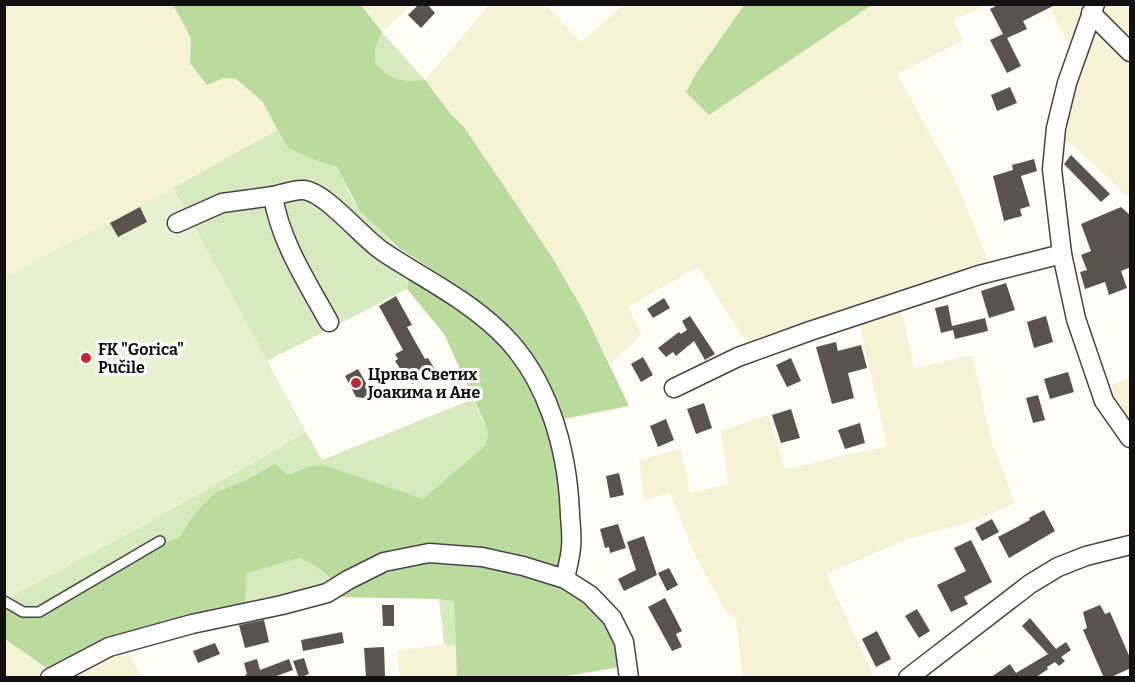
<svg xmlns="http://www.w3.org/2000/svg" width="1135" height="682" viewBox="0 0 1135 682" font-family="Bitter,serif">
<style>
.farmland{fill:#f6f3d4}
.green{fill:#d5ebbd}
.forest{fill:#b9dc9c}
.pitch{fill:#e6f2cf}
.building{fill:#5a524d}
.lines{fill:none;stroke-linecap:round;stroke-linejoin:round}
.lane-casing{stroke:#444;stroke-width:12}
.street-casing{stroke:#444;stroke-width:21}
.lane{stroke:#fff;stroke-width:9}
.street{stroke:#fff;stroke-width:18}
.poi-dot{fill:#c4262e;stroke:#fff;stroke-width:2}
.labels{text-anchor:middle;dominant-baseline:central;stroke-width:6;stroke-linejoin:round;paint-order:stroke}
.poi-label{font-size:16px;font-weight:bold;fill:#111;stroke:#fff;text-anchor:start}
</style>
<rect width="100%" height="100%" fill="#fffdf5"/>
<g class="farmland">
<path d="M5,5H173L191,38L190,63L224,78L235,79L262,100L279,129L173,188L5,277Z"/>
<path d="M361,5H411L382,32Z"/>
<path d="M489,5H546L581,42L623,5H745L709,115L872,5H987L953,20L963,40L897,74L955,179L988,260L747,343L698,267L628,307L641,335L611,364L552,257L464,127L450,113L425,80Z"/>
<path d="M1048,5H1130V199L1072,144L1063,142L1064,123L1082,49L1069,44Z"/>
<path d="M902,309L914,368L972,355L991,439L1015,503L973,521L908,539L826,574L874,677H743L736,620L726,612L695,555L670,493L644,500L639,460L681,449L690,493L728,484L721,431L768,415L785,469L887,446L859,323Z"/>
<path d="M1130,378V420L1119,403L1111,385Z"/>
<path d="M4,639L45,668L49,670L34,677H5Z"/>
<path d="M444,644L456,646L457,677H400L397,651Z"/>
<path d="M127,649L141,677L61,678L112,654Z"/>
</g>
<g class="green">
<path d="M382,32L425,80C400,81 393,82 375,63V48Z"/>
<path d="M279,129L288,148L314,160L337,167C345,182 351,200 362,212C384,238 412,249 407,289L267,361L173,188Z"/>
<path d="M473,399L488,433L487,445L423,500L323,465L310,466L286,475L246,480L216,492L195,513L179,538L118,558L36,605L23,618L5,606L4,600L135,530L306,432L322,460Z"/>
<path d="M299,558L316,566L331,580V586L245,605L246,573Z"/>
<path d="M439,599L454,601L456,646L444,644Z"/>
</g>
<g class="forest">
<path d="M745,4H872V5L709,115L686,92L697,72Z"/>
<path d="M173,5H361L382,32L375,48V63C393,82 400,81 425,80L450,113L464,127L552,257L585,314L629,406L563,419L551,386L532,357L501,319L439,274L399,248L360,211L337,167L314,160L288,148L262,101L236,79L224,78L207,85L190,63L191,38Z"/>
<path d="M409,276L451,300L491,333L524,372L546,419L562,490L563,562L555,585C597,609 611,618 621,667L560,677H457L454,601L439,599L333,597L331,579L316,566L299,558L247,573L245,605L49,670L5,639L4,606L23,617L36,605L118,558L179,538L195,513L216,492L246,480L275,464L287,475L310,466L323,465L423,499L486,445L488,433L483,419L444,334L407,289Z"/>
</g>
<path class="pitch" d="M173,188L306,432L135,530L5,600V277Z"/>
<g class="building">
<path d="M419,4H427L435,13L421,28L408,15Z"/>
<path d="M1000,4H1057L1023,21L1027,29L1007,38L1021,66L1007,73L990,40L1003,34L990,9Z"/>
<path d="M1010,87L1017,103L997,111L991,95Z"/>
<path d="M1071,155L1110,194L1101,202L1064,164Z"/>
<path d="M1034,159L1037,171L1021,176L1030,206L1020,209L1022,216L1004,221L993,176L1013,170L1012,165Z"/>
<path d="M140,207L147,222L118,237L110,223Z"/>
<path d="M1121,207L1131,216V267L1121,271L1127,288L1109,295L1105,282L1085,289L1080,272L1087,270L1081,255L1091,251L1081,224Z"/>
<path d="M1006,283L1015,310L989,318L981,291Z"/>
<path d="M396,296L412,325L407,327L425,359L428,358L434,368L429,371L430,374L412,384L403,369L401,370L395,361L398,359L395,354L403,350L379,306Z"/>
<path d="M664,298L670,308L653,318L647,309Z"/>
<path d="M948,305L952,326L985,318L988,331L955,339L953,330L941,333L935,308Z"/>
<path d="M690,316L715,354L705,360L694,341L676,356L673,352L666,357L658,348L679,332L681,334L687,330L682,321Z"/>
<path d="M1046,316L1053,342L1034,348L1027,322Z"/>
<path d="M836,342L838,351L861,345L867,368L848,373L854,398L832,404L816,347Z"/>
<path d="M643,357L653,375L641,382L631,364Z"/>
<path d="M791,358L801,381L787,387L776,365Z"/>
<path d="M358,369L370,390L367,397L363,398L356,397L345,376Z"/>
<path d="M1068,372L1074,392L1050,399L1044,379Z"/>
<path d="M1038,395L1045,420L1033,423L1026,398Z"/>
<path d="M704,403L712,428L696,434L687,409Z"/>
<path d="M791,409L800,438L781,443L772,415Z"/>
<path d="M666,419L674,440L658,447L650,426Z"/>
<path d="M860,423L865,443L845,449L838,430Z"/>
<path d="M619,473L624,495L610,498L606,476Z"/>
<path d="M1044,510L1055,531L1009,558L998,537L1030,520L1029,518Z"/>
<path d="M992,519L999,532L982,541L975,528Z"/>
<path d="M618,524L626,548L610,553L609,547L605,548L600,529Z"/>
<path d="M644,536L657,575L624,591L618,579L636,570L627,542Z"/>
<path d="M971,540L992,582L964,597L968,604L951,612L937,585L966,571L954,548Z"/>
<path d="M669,568L678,585L667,591L658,573Z"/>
<path d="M665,598L682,631L676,634L682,647L672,651L648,607Z"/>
<path d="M382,605H394V626H383Z"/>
<path d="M1100,605L1105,614L1110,612L1131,660V668L1109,678H1104L1083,630L1087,628L1083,612Z"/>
<path d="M917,609L930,631L919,638L905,616Z"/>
<path d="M1030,618L1056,649L1066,642L1071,650L1061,657L1065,661L1059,666L1055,662L1047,667L1048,669L1035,678H990L1010,664L1016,673L1048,654L1022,626Z"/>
<path d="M264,620L269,642L245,648L239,625Z"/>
<path d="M877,631L891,659L876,667L862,639Z"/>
<path d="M342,632L344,643L303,651L301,640Z"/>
<path d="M215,643L220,654L198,663L193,651Z"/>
<path d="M384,647L385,676L366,677L364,648Z"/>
<path d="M304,658L309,674L299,678L293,661Z"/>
<path d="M257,659L260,670L289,659L293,670L271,678H242L247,674L244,663Z"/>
</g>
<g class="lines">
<g class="lane-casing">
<path id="lane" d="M4,601L23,612H39L160,541"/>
</g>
<g class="street-casing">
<g id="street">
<path d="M1095,4L1067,83L1056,128L1052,169L1062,254L1076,319L1104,401L1130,438"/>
<path d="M1091,13L1130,52"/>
<path d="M177,223L222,203L273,196"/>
<path d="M329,322C307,282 280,241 273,196C282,194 295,189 304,190C325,192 362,237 382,251C421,277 463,297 498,330C548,376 568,450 570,516C571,526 572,537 571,548C570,558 567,569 565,579"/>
<path d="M674,388L738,357L810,331L979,275L1062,254"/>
<path d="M50,678L109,647L192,624L282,605L327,593L348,580L384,562L429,553L482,557L523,566L565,579L590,595L612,618L624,642L629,678"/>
<path d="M908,678L1030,584L1058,567L1086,556L1130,545"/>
</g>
</g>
<use href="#lane" class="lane"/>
<use href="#street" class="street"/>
</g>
<g class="poi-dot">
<circle cx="86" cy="358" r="6"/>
<circle cx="356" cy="383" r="6"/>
</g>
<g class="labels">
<g class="poi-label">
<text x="98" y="349">FK "Gorica"<tspan x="98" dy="18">Pučile</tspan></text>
<text x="368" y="374">Црква Светих<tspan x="368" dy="18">Јоакима и Ане</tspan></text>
</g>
</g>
<rect width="1135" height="682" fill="none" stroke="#111111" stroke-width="12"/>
</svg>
